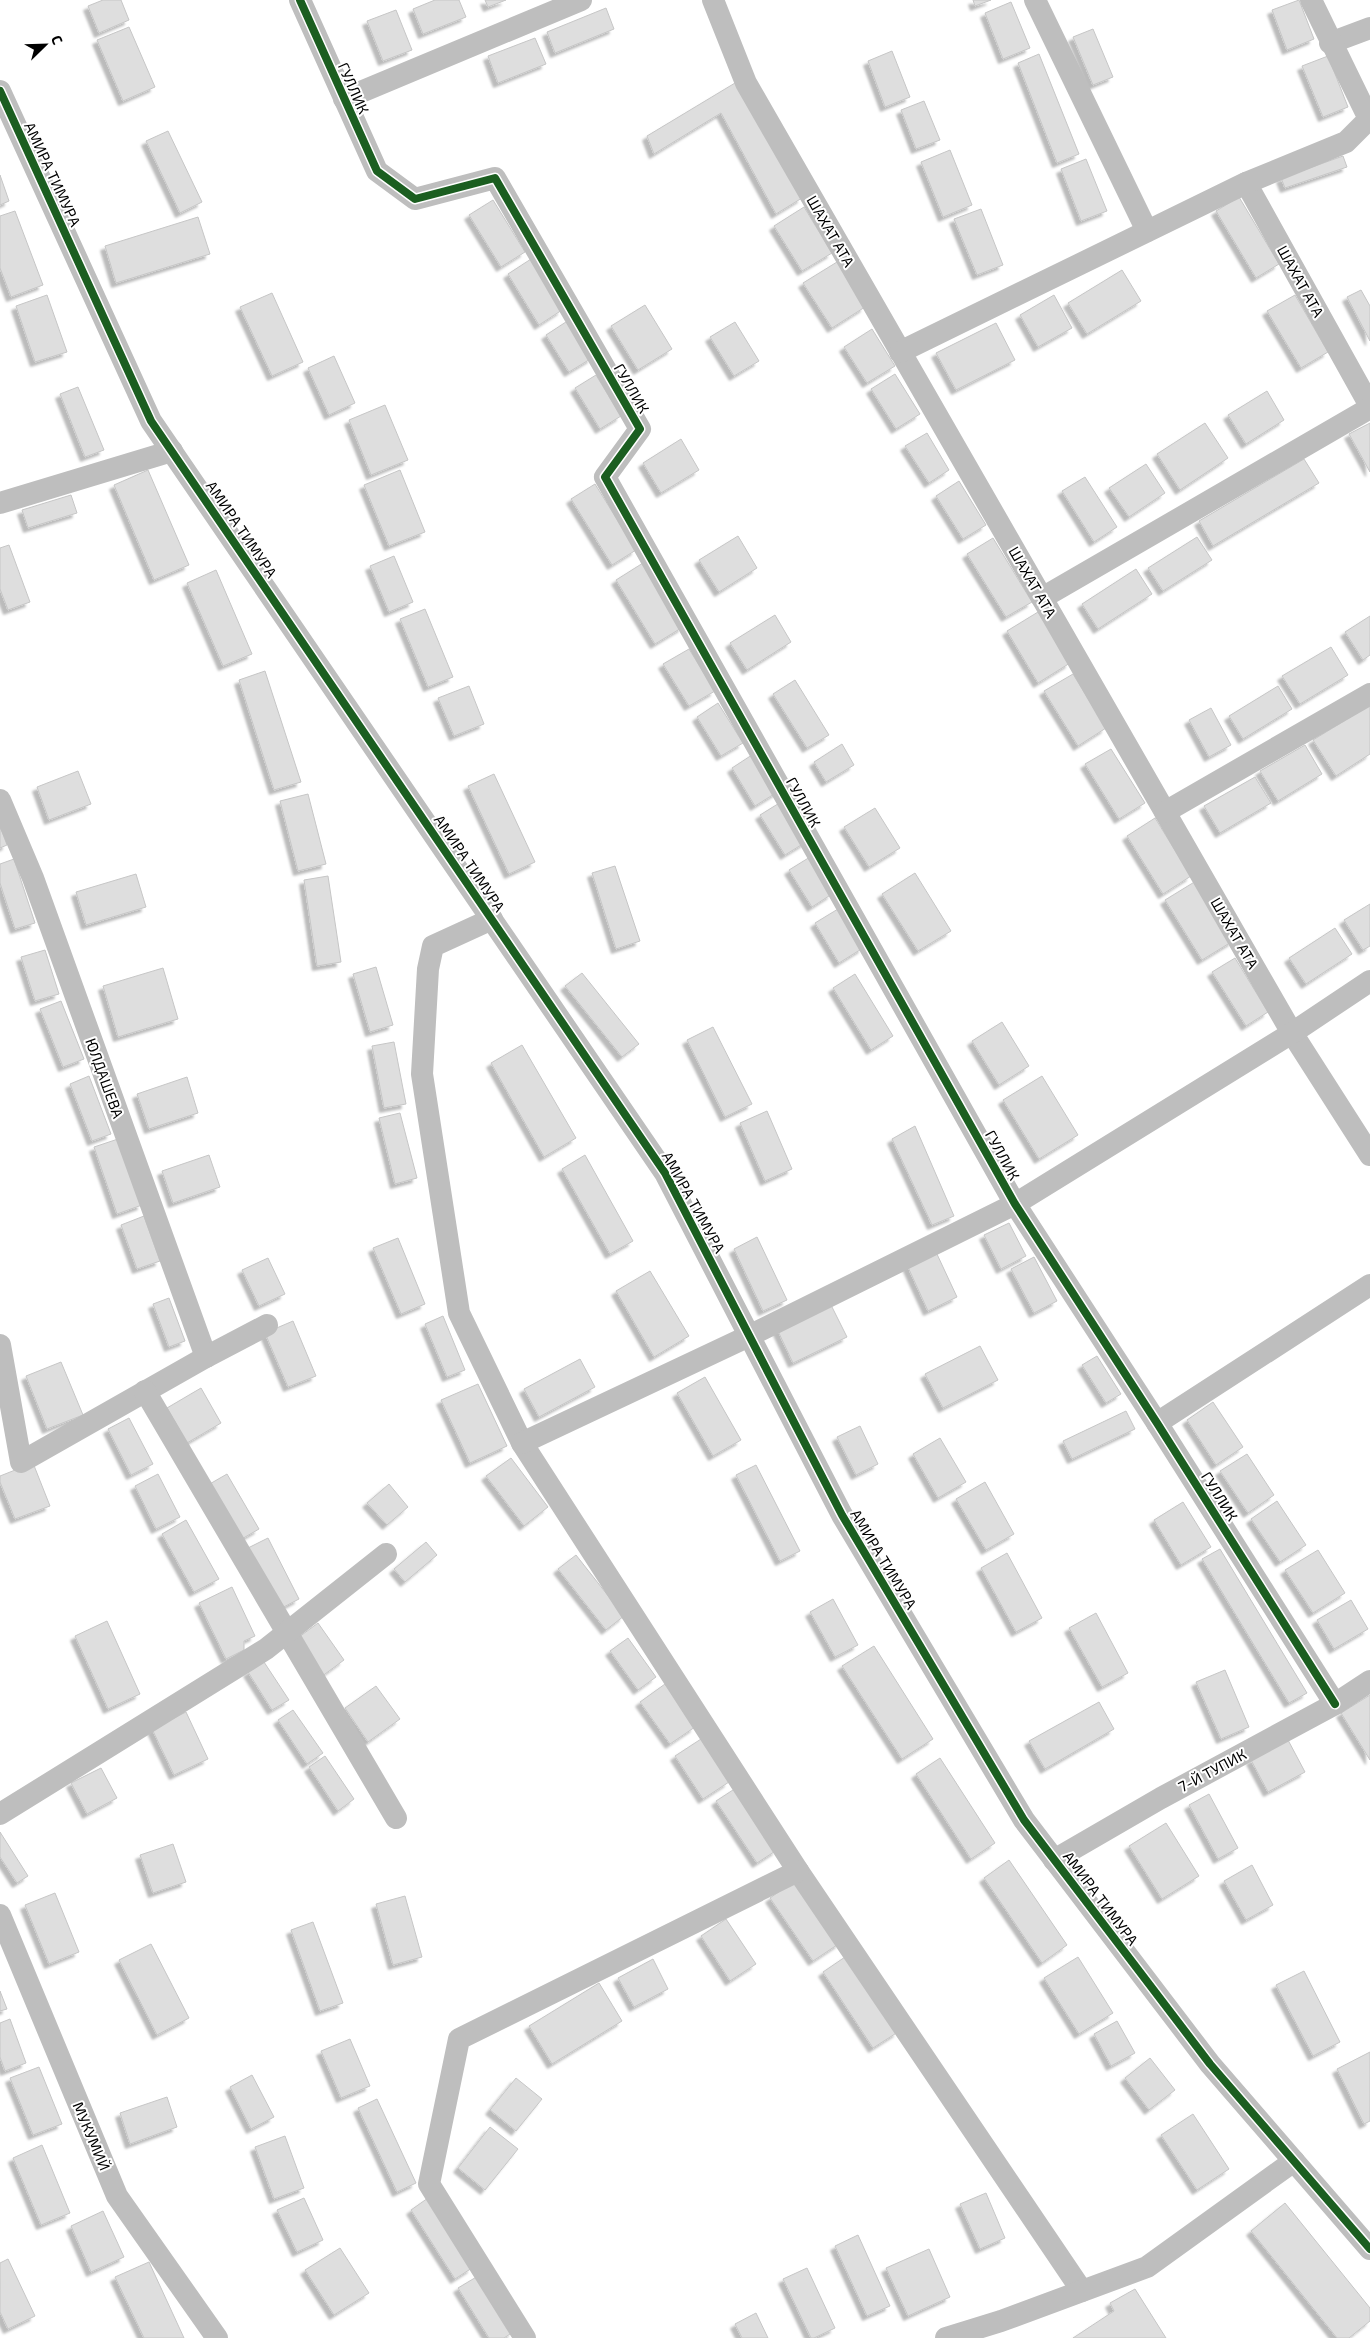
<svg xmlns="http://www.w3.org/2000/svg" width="1370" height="2338" viewBox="0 0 1370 2338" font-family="'Exo 2',sans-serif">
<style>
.building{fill:#dedede;stroke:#c6c6c6;filter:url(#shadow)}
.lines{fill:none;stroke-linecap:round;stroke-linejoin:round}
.street{stroke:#bebebe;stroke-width:22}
.cycleway-casing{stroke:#fff;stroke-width:11}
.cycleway{stroke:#1b5e20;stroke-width:8}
.labels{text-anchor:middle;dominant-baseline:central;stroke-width:4;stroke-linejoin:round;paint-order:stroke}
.street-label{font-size:15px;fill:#000;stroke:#fff}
</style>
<defs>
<filter id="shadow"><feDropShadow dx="-4.5" dy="4.5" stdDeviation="1" flood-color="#0004"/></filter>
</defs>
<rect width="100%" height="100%" fill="#fff"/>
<g class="building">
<path d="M103,0H121L129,20L99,33L88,6Z"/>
<path d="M435,0H459L466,17L423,34L413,9Z"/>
<path d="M485,0H506L488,7Z"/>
<path d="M973,0H991L975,6Z"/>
<path d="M1299,0L1314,39L1287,50L1272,10Z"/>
<path d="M1011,2L1030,48L1003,59L985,13Z"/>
<path d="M606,8L614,29L555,53L547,32Z"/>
<path d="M396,10L412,50L383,61L367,21Z"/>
<path d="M129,27L155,87L123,101L97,40Z"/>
<path d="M1093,29L1113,77L1093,85L1073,37Z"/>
<path d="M535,38L546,64L498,83L488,56Z"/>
<path d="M892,51L910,97L885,107L868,61Z"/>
<path d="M1039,54L1079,154L1057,163L1018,63Z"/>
<path d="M1328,56L1348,107L1323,117L1302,66Z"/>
<path d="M735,83L802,198L776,214L721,113L654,154L647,136Z"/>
<path d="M924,101L940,140L916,149L901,110Z"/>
<path d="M168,131L202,202L180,213L146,141Z"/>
<path d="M950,150L972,205L943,217L921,162Z"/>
<path d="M1343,156L1347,167L1285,188L1281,178Z"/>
<path d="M1086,159L1107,211L1081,221L1061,169Z"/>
<path d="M0,175L9,201L0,205Z"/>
<path d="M1239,197L1279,264L1256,278L1216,211Z"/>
<path d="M493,200L525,252L501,267L469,215Z"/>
<path d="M804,207L832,253L802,271L774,226Z"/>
<path d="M981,209L1003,265L977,275L954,219Z"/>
<path d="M15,211L43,285L11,297L0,268V216Z"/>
<path d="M198,217L210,254L116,283L105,246Z"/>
<path d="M531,259L562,310L539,325L508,274Z"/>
<path d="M837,262L865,307L832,328L803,283Z"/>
<path d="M1122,270L1141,301L1087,334L1068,303Z"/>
<path d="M1361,290L1370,306V341L1347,297Z"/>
<path d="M272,293L303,362L272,376L240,307Z"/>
<path d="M47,295L67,352L35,362L16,306Z"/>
<path d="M1054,295L1072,328L1038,347L1020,315Z"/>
<path d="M1295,295L1328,352L1301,368L1267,311Z"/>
<path d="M645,305L672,349L638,370L611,326Z"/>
<path d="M569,320L592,358L569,372L546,335Z"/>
<path d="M735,322L759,361L734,376L710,337Z"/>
<path d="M996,323L1015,360L956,390L936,353Z"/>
<path d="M872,329L895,366L867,383L844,347Z"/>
<path d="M334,356L355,403L329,415L308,368Z"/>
<path d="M895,374L920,414L896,429L871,389Z"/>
<path d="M596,375L621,416L600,429L575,388Z"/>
<path d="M78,387L104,450L85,457L60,394Z"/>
<path d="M1267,391L1284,420L1246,444L1228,415Z"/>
<path d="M385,405L408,460L371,475L349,420Z"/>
<path d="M1205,423L1228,458L1180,490L1157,454Z"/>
<path d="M1370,423V472L1349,434Z"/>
<path d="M927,433L949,470L929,483L905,446Z"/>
<path d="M681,439L699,470L661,493L643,463Z"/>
<path d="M1304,459L1319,483L1213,546L1199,521Z"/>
<path d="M1146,464L1165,493L1129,517L1109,488Z"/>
<path d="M148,470L189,565L154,580L114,485Z"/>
<path d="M400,470L425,532L389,546L364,485Z"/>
<path d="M1085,477L1117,527L1094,542L1062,491Z"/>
<path d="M959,481L986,525L963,539L936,496Z"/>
<path d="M595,484L636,550L612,565L571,499Z"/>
<path d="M71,495L77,513L28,528L22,510Z"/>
<path d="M738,536L757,568L719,592L699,560Z"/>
<path d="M1197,537L1212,560L1163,591L1148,568Z"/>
<path d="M993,538L1032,602L1006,617L967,554Z"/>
<path d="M9,545L30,602L8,610L0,589V548Z"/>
<path d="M394,556L413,602L389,612L370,566Z"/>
<path d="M643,563L683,627L655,644L616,580Z"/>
<path d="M1136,569L1152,594L1098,629L1082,604Z"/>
<path d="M216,570L252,654L223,666L187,583Z"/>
<path d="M425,609L453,677L428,687L400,619Z"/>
<path d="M1038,612L1070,663L1038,683L1007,631Z"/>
<path d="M775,615L791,642L747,670L730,643Z"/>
<path d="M1370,616V655L1363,660L1345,632Z"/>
<path d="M1331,647L1348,675L1300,704L1282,676Z"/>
<path d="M689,649L715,691L689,706L663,664Z"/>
<path d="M265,671L301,782L274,790L239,680Z"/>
<path d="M1073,674L1106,728L1078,746L1044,691Z"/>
<path d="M795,680L829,735L807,748L773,694Z"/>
<path d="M469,686L484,724L454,736L438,698Z"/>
<path d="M1278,686L1292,709L1243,739L1229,716Z"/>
<path d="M718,703L743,743L721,756L697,717Z"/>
<path d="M1370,705V754L1336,776L1313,740Z"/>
<path d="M1211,708L1231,745L1209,757L1189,720Z"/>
<path d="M842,744L854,765L826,782L814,762Z"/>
<path d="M1305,745L1322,774L1278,801L1260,771Z"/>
<path d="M1111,749L1145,803L1119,819L1085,764Z"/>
<path d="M755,753L779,791L755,806L732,768Z"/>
<path d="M78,771L91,804L49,820L37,787Z"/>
<path d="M494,774L535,862L509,874L468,786Z"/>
<path d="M1255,777L1271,803L1220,833L1204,806Z"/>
<path d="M308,794L326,864L298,871L280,801Z"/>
<path d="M781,802L806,842L785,855L760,815Z"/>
<path d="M875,808L900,848L869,867L844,827Z"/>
<path d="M1155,818L1191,876L1163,894L1127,836Z"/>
<path d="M0,826L7,845L0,848Z"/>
<path d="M810,857L832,894L812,907L789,870Z"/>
<path d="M14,859L35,923L15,929L0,883V864Z"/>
<path d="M615,866L640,941L616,949L592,873Z"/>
<path d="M915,873L951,931L918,951L882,894Z"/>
<path d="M136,874L146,907L86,925L76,892Z"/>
<path d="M328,876L341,962L317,966L304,880Z"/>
<path d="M1196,881L1233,941L1202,960L1165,900Z"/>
<path d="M1370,904V946L1363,950L1344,920Z"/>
<path d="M838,909L863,948L839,963L815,923Z"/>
<path d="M1335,928L1352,954L1306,984L1289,958Z"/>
<path d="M45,950L59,994L35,1001L21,957Z"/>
<path d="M1235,958L1268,1012L1246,1026L1212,972Z"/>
<path d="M376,967L393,1025L370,1032L353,974Z"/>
<path d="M163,968L178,1019L118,1037L103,986Z"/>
<path d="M582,973L639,1044L622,1057L565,986Z"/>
<path d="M855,974L893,1036L871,1050L833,988Z"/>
<path d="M61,1001L84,1059L63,1067L40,1009Z"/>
<path d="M1002,1022L1029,1066L999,1085L972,1041Z"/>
<path d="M713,1027L752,1104L725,1117L687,1040Z"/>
<path d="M394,1042L406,1104L384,1108L372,1046Z"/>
<path d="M522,1045L576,1138L544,1157L491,1063Z"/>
<path d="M89,1076L111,1134L92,1141L70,1084Z"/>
<path d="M1042,1076L1078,1135L1039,1159L1003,1100Z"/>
<path d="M187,1077L198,1113L149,1129L137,1094Z"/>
<path d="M767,1111L792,1169L765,1181L740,1123Z"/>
<path d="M400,1113L417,1178L395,1184L379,1118Z"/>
<path d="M915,1126L954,1216L932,1225L892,1139Z"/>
<path d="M118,1139L142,1205L117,1214L94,1147Z"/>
<path d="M209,1155L220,1187L173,1203L162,1171Z"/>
<path d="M585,1155L633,1241L610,1254L562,1169Z"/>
<path d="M144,1216L160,1261L137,1269L121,1225Z"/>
<path d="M1009,1223L1026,1256L1001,1269L984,1235Z"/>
<path d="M757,1237L787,1300L763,1311L734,1249Z"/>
<path d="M398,1238L425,1304L401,1314L373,1248Z"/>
<path d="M936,1252L957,1297L928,1311L907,1265Z"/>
<path d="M1034,1257L1057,1301L1034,1313L1011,1269Z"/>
<path d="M268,1258L285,1294L259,1306L242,1270Z"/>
<path d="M650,1271L689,1336L654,1357L616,1291Z"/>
<path d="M169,1298L185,1341L169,1347L153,1304Z"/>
<path d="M830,1303L847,1337L793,1363L777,1329Z"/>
<path d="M443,1316L465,1370L447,1377L425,1324Z"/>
<path d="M293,1321L316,1376L288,1387L265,1333Z"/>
<path d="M980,1346L998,1380L943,1408L925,1374Z"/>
<path d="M1097,1356L1121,1394L1106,1403L1082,1365Z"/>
<path d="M580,1359L595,1387L539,1417L524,1389Z"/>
<path d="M61,1362L83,1415L47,1429L26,1376Z"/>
<path d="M705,1377L741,1440L713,1456L677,1393Z"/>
<path d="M478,1384L507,1446L470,1463L441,1400Z"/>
<path d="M201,1388L221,1423L187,1443L167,1408Z"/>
<path d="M1213,1402L1243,1447L1216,1465L1187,1420Z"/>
<path d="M1126,1411L1135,1429L1072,1459L1063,1441Z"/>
<path d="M129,1418L153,1464L131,1475L108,1429Z"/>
<path d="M860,1426L878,1464L856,1475L837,1437Z"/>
<path d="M940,1438L966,1482L938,1498L913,1454Z"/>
<path d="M1247,1454L1274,1495L1248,1513L1220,1471Z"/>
<path d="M511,1458L548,1507L524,1526L486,1476Z"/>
<path d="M33,1463L50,1506L15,1519L0,1482V1476Z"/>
<path d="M756,1465L800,1551L780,1561L736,1475Z"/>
<path d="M158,1474L180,1517L156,1529L135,1486Z"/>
<path d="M227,1474L259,1529L240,1540L208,1485Z"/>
<path d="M985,1482L1014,1534L986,1550L956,1499Z"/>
<path d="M389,1484L408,1507L387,1525L367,1503Z"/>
<path d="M1277,1501L1306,1545L1280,1562L1251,1519Z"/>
<path d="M1183,1502L1211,1547L1181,1565L1154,1520Z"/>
<path d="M186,1520L219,1579L194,1592L162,1534Z"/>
<path d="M268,1538L299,1599L276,1611L244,1550Z"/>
<path d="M426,1542L437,1555L405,1582L394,1569Z"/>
<path d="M1220,1549L1307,1693L1289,1703L1202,1559Z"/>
<path d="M1318,1550L1345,1593L1313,1613L1285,1570Z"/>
<path d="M1007,1553L1042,1618L1016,1632L981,1568Z"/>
<path d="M576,1555L624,1616L606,1630L558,1569Z"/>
<path d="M232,1587L255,1636L244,1641V1650L226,1659L199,1603Z"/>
<path d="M833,1599L858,1645L835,1657L810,1612Z"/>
<path d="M1351,1600L1368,1629L1334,1649L1317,1620Z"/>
<path d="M1096,1613L1128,1673L1102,1687L1069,1628Z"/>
<path d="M107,1621L140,1694L108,1709L75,1636Z"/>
<path d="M318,1623L344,1660L321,1677L295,1640Z"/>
<path d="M628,1638L656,1677L638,1690L610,1651Z"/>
<path d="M874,1646L933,1739L902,1759L842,1666Z"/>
<path d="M264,1662L289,1700L272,1710L248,1672Z"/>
<path d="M1225,1670L1249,1727L1221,1739L1196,1682Z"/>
<path d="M665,1684L695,1727L670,1744L640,1702Z"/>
<path d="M376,1686L400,1719L368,1742L345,1708Z"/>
<path d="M1370,1695V1760L1341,1713Z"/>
<path d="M1099,1702L1114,1729L1045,1769L1029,1741Z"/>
<path d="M293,1710L323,1753L307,1764L278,1720Z"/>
<path d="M186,1712L208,1759L174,1775L152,1729Z"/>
<path d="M701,1739L729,1782L703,1799L675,1756Z"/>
<path d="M1288,1740L1305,1772L1268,1792L1251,1760Z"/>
<path d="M325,1756L354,1799L338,1811L309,1767Z"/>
<path d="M940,1758L995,1843L971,1859L916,1774Z"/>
<path d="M101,1768L117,1798L87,1814L71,1783Z"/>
<path d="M736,1788L777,1850L757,1863L716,1801Z"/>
<path d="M1209,1794L1238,1848L1218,1859L1189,1805Z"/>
<path d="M1166,1823L1199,1876L1162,1899L1129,1846Z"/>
<path d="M0,1832L28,1876L17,1883L0,1857Z"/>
<path d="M173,1844L186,1882L153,1893L140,1855Z"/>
<path d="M1009,1860L1067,1945L1042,1963L984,1878Z"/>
<path d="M1252,1865L1273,1905L1246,1920L1224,1881Z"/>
<path d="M797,1879L840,1943L813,1961L770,1898Z"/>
<path d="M55,1893L79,1952L49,1964L25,1905Z"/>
<path d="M405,1896L422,1957L393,1965L376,1904Z"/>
<path d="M726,1919L756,1964L730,1981L701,1936Z"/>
<path d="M313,1922L343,2003L320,2011L291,1930Z"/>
<path d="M151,1944L189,2018L157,2035L119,1960Z"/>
<path d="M848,1955L898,2032L873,2048L823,1972Z"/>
<path d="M1078,1957L1113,2013L1079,2034L1044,1978Z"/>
<path d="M653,1959L668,1989L634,2007L618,1978Z"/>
<path d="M1304,1971L1340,2042L1313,2056L1276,1985Z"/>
<path d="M599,1983L622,2021L552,2064L529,2026Z"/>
<path d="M0,1991L7,2009L0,2011Z"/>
<path d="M10,2019L26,2063L5,2071L0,2057V2023Z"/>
<path d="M1117,2021L1135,2053L1111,2066L1094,2034Z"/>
<path d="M350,2039L370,2086L341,2098L321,2051Z"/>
<path d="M1370,2052V2121L1364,2124L1337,2069Z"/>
<path d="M1150,2058L1175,2090L1149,2110L1125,2078Z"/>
<path d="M39,2067L62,2124L33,2135L10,2078Z"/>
<path d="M252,2075L274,2117L251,2129L230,2087Z"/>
<path d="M516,2078L542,2099L516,2131L490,2110Z"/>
<path d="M167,2097L177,2127L130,2144L120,2113Z"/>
<path d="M377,2099L416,2183L397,2192L358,2108Z"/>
<path d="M1193,2114L1229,2169L1197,2190L1161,2135Z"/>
<path d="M490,2127L518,2149L485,2190L458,2168Z"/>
<path d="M285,2136L304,2188L274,2199L255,2147Z"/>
<path d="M42,2145L70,2213L41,2225L13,2158Z"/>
<path d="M986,2193L1005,2238L980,2249L960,2204Z"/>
<path d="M304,2198L323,2240L297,2252L277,2210Z"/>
<path d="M428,2198L472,2268L455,2279L411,2210Z"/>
<path d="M1285,2203L1370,2308V2321L1349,2338H1337L1251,2231Z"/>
<path d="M103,2211L124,2257L91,2272L71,2226Z"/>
<path d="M858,2235L890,2306L867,2316L835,2246Z"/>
<path d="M340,2248L369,2293L334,2315L305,2270Z"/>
<path d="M929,2249L950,2297L908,2316L886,2268Z"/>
<path d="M8,2259L35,2316L8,2329L0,2312V2263Z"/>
<path d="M149,2262L184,2338H144L115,2277Z"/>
<path d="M807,2268L835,2328L814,2338H811L783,2279Z"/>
<path d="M478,2276L513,2332L504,2338H489L458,2288Z"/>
<path d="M1135,2289L1166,2338H1073L1114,2311L1110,2303Z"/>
<path d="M756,2313L768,2338H742L735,2324Z"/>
</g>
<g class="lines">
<g class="street">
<path d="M300,0L377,171L415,199L495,178L640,429L605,477L1015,1204L1157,1423L1335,1704"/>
<path d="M713,0L746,83L1292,1033L1370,1155"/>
<path d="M1035,0L1147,231"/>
<path d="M1330,43L1370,28"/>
<path d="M0,91L151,421L665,1173L842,1515L1024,1820L1210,2064L1370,2249"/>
<path d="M344,99L581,0"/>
<path d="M1246,183L1370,406"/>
<path d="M900,352L1246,183L1346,142L1369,119L1311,0"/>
<path d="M0,503L172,451"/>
<path d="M1042,598L1370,408"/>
<path d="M0,800L33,878L206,1357"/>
<path d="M1165,812L1370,694"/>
<path d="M492,919L433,946L428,969L422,1074L459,1313L522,1443L798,1871L1082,2291"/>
<path d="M0,1345L21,1462L206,1357L267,1325"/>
<path d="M145,1391L396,1818"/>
<path d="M1157,1423L1370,1285"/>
<path d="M522,1443L749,1336L1015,1204L1292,1033L1370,981"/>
<path d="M0,1814L266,1649L386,1554"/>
<path d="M1054,1860L1161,1798L1335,1704L1370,1681"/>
<path d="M0,1915L117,2196L217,2338"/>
<path d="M525,2338L429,2184L459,2039L798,1871"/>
<path d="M946,2338L1001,2321L1147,2267L1294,2161"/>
</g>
<g class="cycleway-casing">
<g id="cycleway">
<path d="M300,0L377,171L415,199L495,178L640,429L605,477L1015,1204L1157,1423L1335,1704"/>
<path d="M0,91L151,421L665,1173L842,1515L1024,1820L1210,2064L1370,2249"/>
</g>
</g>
<use href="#cycleway" class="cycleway"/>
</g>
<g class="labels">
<g class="street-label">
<text transform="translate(354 88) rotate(66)">ГУЛЛИК</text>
<text transform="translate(53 174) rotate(65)">АМИРА ТИМУРА</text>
<text transform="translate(831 231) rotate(60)">ШАХАТ АТА</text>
<text transform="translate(1301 281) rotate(61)">ШАХАТ АТА</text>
<text transform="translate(632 388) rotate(60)">ГУЛЛИК</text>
<text transform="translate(242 529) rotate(56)">АМИРА ТИМУРА</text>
<text transform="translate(1033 582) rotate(60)">ШАХАТ АТА</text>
<text transform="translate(804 802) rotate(61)">ГУЛЛИК</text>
<text transform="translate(470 863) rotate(56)">АМИРА ТИМУРА</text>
<text transform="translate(1235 933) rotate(60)">ШАХАТ АТА</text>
<text transform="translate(105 1078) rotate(70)">ЮЛДАШЕВА</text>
<text transform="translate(1003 1155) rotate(61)">ГУЛЛИК</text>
<text transform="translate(694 1202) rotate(61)">АМИРА ТИМУРА</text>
<text transform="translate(1220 1496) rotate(58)">ГУЛЛИК</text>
<text transform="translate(884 1559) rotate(59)">АМИРА ТИМУРА</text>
<text transform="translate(1212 1770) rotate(-28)">7-Й ТУПИК</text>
<text transform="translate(1101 1898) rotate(53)">АМИРА ТИМУРА</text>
<text transform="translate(92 2136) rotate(67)">МУКУМИЙ</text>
</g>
</g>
<g transform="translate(45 45) rotate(67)" stroke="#ffffff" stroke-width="4" paint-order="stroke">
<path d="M0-4L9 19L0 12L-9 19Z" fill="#000000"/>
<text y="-8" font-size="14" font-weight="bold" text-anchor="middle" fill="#000000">С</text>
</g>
</svg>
